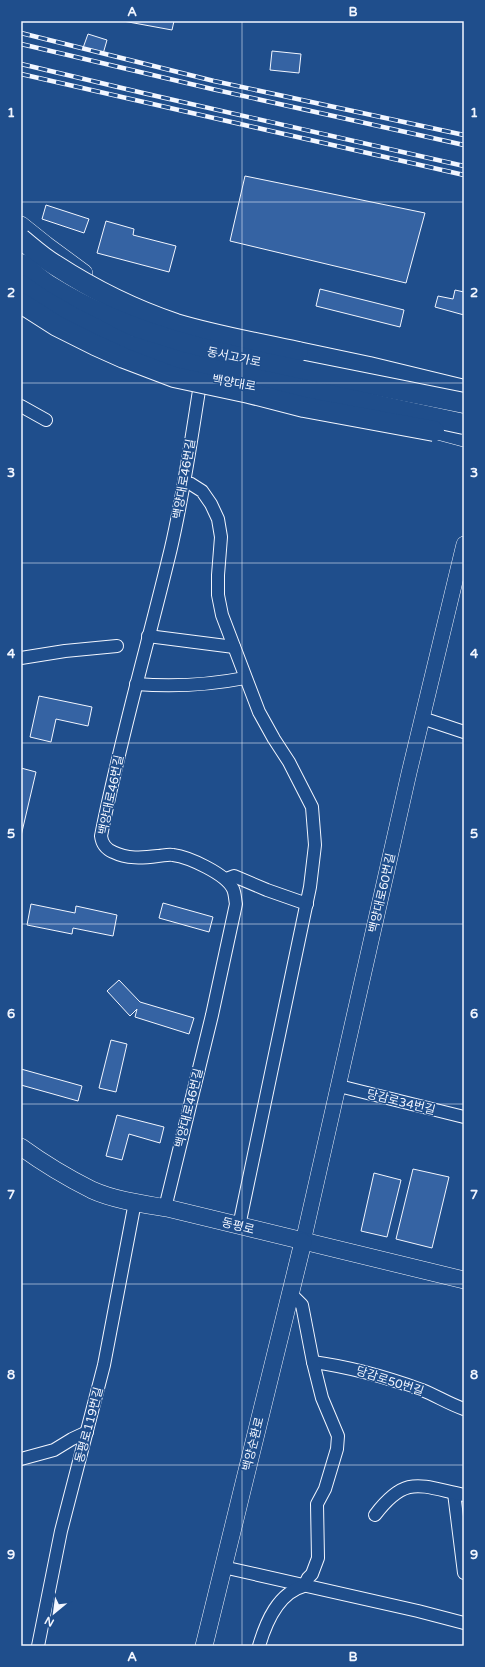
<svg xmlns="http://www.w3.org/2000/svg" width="485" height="1667" viewBox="0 0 485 1667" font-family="'Varela Round','Noto Sans KR',sans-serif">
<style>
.building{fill:#3563a3;stroke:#f2f6ff}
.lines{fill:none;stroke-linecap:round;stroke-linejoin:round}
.minor-casing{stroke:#f2f6ff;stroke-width:14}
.tertiary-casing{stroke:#f2f6ff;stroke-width:16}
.secondary-casing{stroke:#f2f6ff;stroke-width:18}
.trunk-casing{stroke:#f2f6ff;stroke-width:22}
.minor{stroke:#1f4e8c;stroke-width:12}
.tertiary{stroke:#1f4e8c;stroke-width:15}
.secondary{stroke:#1f4e8c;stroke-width:17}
.trunk{stroke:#1f4e8c;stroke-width:20}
.rail-casing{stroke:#f2f6ff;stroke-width:4.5}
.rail{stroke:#1f4e8c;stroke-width:3;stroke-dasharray:9;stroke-linecap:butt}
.trunk-bridge-casing{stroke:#f2f6ff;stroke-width:22;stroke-linecap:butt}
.trunk-bridge{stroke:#1f4e8c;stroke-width:20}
.grid{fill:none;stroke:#f2f6ff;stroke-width:1;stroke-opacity:0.55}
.labels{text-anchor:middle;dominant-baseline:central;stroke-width:3;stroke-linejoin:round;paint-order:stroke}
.street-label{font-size:12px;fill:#f2f6ff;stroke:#1f4e8c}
.neatline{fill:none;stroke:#f2f6ff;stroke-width:1.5}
.grid-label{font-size:13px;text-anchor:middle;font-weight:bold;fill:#f2f6ff}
</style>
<rect width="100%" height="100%" fill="#1f4e8c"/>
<g class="building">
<path d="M123,21H174L172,30Z"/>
<path d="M88,34L107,40L103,54L83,48Z"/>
<path d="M272,51L301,54L299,73L270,70Z"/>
<path d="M245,176L425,213L406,283L230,241Z"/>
<path d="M46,205L89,219L84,233L42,219Z"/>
<path d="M106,221L134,229L133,235L176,246L169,272L97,253Z"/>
<path d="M320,289L404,310L400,327L316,306Z"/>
<path d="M455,290L464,292V315L435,307L438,296L453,299Z"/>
<path d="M39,696L92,707L88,726L56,719L51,742L30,737Z"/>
<path d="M21,768L36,772L21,836Z"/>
<path d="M163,903L213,917L209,932L159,918Z"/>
<path d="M31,904L75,913L76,906L117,915L113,936L73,928L72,934L27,925Z"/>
<path d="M119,980L140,1002L194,1018L189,1034L135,1017L137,1009L130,1016L107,991Z"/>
<path d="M111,1040L127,1044L116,1092L99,1088Z"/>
<path d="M21,1069L82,1086L78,1101L21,1085Z"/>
<path d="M117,1115L164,1127L160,1143L129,1134L122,1160L106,1156Z"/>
<path d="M413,1169L449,1177L432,1248L396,1239Z"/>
<path d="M374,1173L401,1180L387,1237L361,1231Z"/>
</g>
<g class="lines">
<g class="minor-casing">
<g id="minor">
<path d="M21,406L46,420"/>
<path d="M184,483L191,484L202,491L211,504L218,519L221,537L218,575V595L222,615L259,712L274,739L289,762L312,807L315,845L310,887L239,1226"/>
<path d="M148,636L234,647"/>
<path d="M21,658L65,651L117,646"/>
<path d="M136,684C173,687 209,685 245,678"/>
<path d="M422,718L464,732"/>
<path d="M226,879L234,876L267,890L307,904"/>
<path d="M339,1086L464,1117"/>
<path d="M165,1208L212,1015L236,904C235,899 235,893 233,889C226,874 189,857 173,855C168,854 162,856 158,856C142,858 127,859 113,852C106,849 102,844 101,836C120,739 148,644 171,548C184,492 192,434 201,378"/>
<path d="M313,1362C351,1367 386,1377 422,1390C437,1396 449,1404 464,1409"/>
<path d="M21,1459L54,1450L72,1439L87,1432"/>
<path d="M454,1493L464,1573"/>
<path d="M375,1515C406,1474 420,1486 464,1495"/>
<path d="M223,1567L418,1611L464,1623"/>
<path d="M38,1646L61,1531L104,1365L135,1202"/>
<path d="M259,1646C266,1622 278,1593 304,1586L308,1578L312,1574L318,1558L317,1504L325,1489L337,1449L338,1436L322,1398L313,1362L302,1305L291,1294"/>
</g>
</g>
<g class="tertiary-casing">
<path id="tertiary" d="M303,1242L409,773L464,544"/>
</g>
<g class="secondary-casing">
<g id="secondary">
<path d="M21,225L46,245L84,273"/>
<path d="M423,427L464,438"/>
<path d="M21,1147C43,1163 68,1178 92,1190C114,1200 143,1204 167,1208L464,1280"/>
<path d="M204,1646L303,1242"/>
</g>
</g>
<g class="trunk-casing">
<path id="trunk" d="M298,352L369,367L464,390"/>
</g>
<use href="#minor" class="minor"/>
<use href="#tertiary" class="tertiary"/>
<use href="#secondary" class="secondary"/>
<use href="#trunk" class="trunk"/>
<g class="rail-casing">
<g id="rail">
<path d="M21,33L214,81L464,135"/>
<path d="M21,44L212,89L464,145"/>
<path d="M21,64L143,93L464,166"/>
<path d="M21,74L464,175"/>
</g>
</g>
<use href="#rail" class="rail"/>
<g class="trunk-bridge-casing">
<g id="trunk-bridge">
<path d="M21,239C32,248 43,258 55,265C92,289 134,310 176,324C216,336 257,343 298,352"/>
<path d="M21,264C31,271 40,280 50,286C128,335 215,353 304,371C357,382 411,392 464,403"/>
<path d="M21,285L41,299L74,318L127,345L182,362L227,373L464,424"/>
<path d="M21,303L57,326L95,345L124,358L174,377L249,393L304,407L434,431"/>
</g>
</g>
<use href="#trunk-bridge" class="trunk-bridge"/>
</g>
<path class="grid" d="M242,21V1646M21,202H464M21,383H464M21,563H464M21,743H464M21,924H464M21,1104H464M21,1284H464M21,1465H464"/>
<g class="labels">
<g class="street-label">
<text transform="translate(234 357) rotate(12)">동서고가로</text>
<text transform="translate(234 383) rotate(10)">백양대로</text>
<text transform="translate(184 479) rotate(-80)">백양대로46번길</text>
<text transform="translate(111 795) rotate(-78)">백양대로46번길</text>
<text transform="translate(382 893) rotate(-77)">백양대로60번길</text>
<text transform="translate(401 1102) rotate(14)">당감로34번길</text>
<text transform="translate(189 1108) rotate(-76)">백양대로46번길</text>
<text transform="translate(238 1226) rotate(14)">동평로</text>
<text transform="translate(390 1381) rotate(18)">당감로50번길</text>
<text transform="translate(89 1425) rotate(-75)">동평로119번길</text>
<text transform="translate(253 1444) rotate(-76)">백양순환로</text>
</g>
</g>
<rect width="485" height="1667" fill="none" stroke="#1f4e8c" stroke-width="44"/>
<g transform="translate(54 1613) rotate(209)" stroke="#1f4e8c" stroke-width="3" paint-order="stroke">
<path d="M0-3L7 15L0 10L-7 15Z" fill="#f2f6ff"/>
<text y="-6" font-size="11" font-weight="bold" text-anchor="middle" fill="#f2f6ff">N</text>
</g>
<rect x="22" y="22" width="441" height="1623" class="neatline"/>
<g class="grid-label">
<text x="132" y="16">A</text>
<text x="353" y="16">B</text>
<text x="11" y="117">1</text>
<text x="474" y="117">1</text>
<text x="11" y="297">2</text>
<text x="474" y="297">2</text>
<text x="11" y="477">3</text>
<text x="474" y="477">3</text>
<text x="11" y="658">4</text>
<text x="474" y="658">4</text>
<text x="11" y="838">5</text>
<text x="474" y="838">5</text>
<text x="11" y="1018">6</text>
<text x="474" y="1018">6</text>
<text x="11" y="1199">7</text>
<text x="474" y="1199">7</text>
<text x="11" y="1379">8</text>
<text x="474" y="1379">8</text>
<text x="11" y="1559">9</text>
<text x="474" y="1559">9</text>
<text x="132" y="1661">A</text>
<text x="353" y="1661">B</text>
</g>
</svg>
